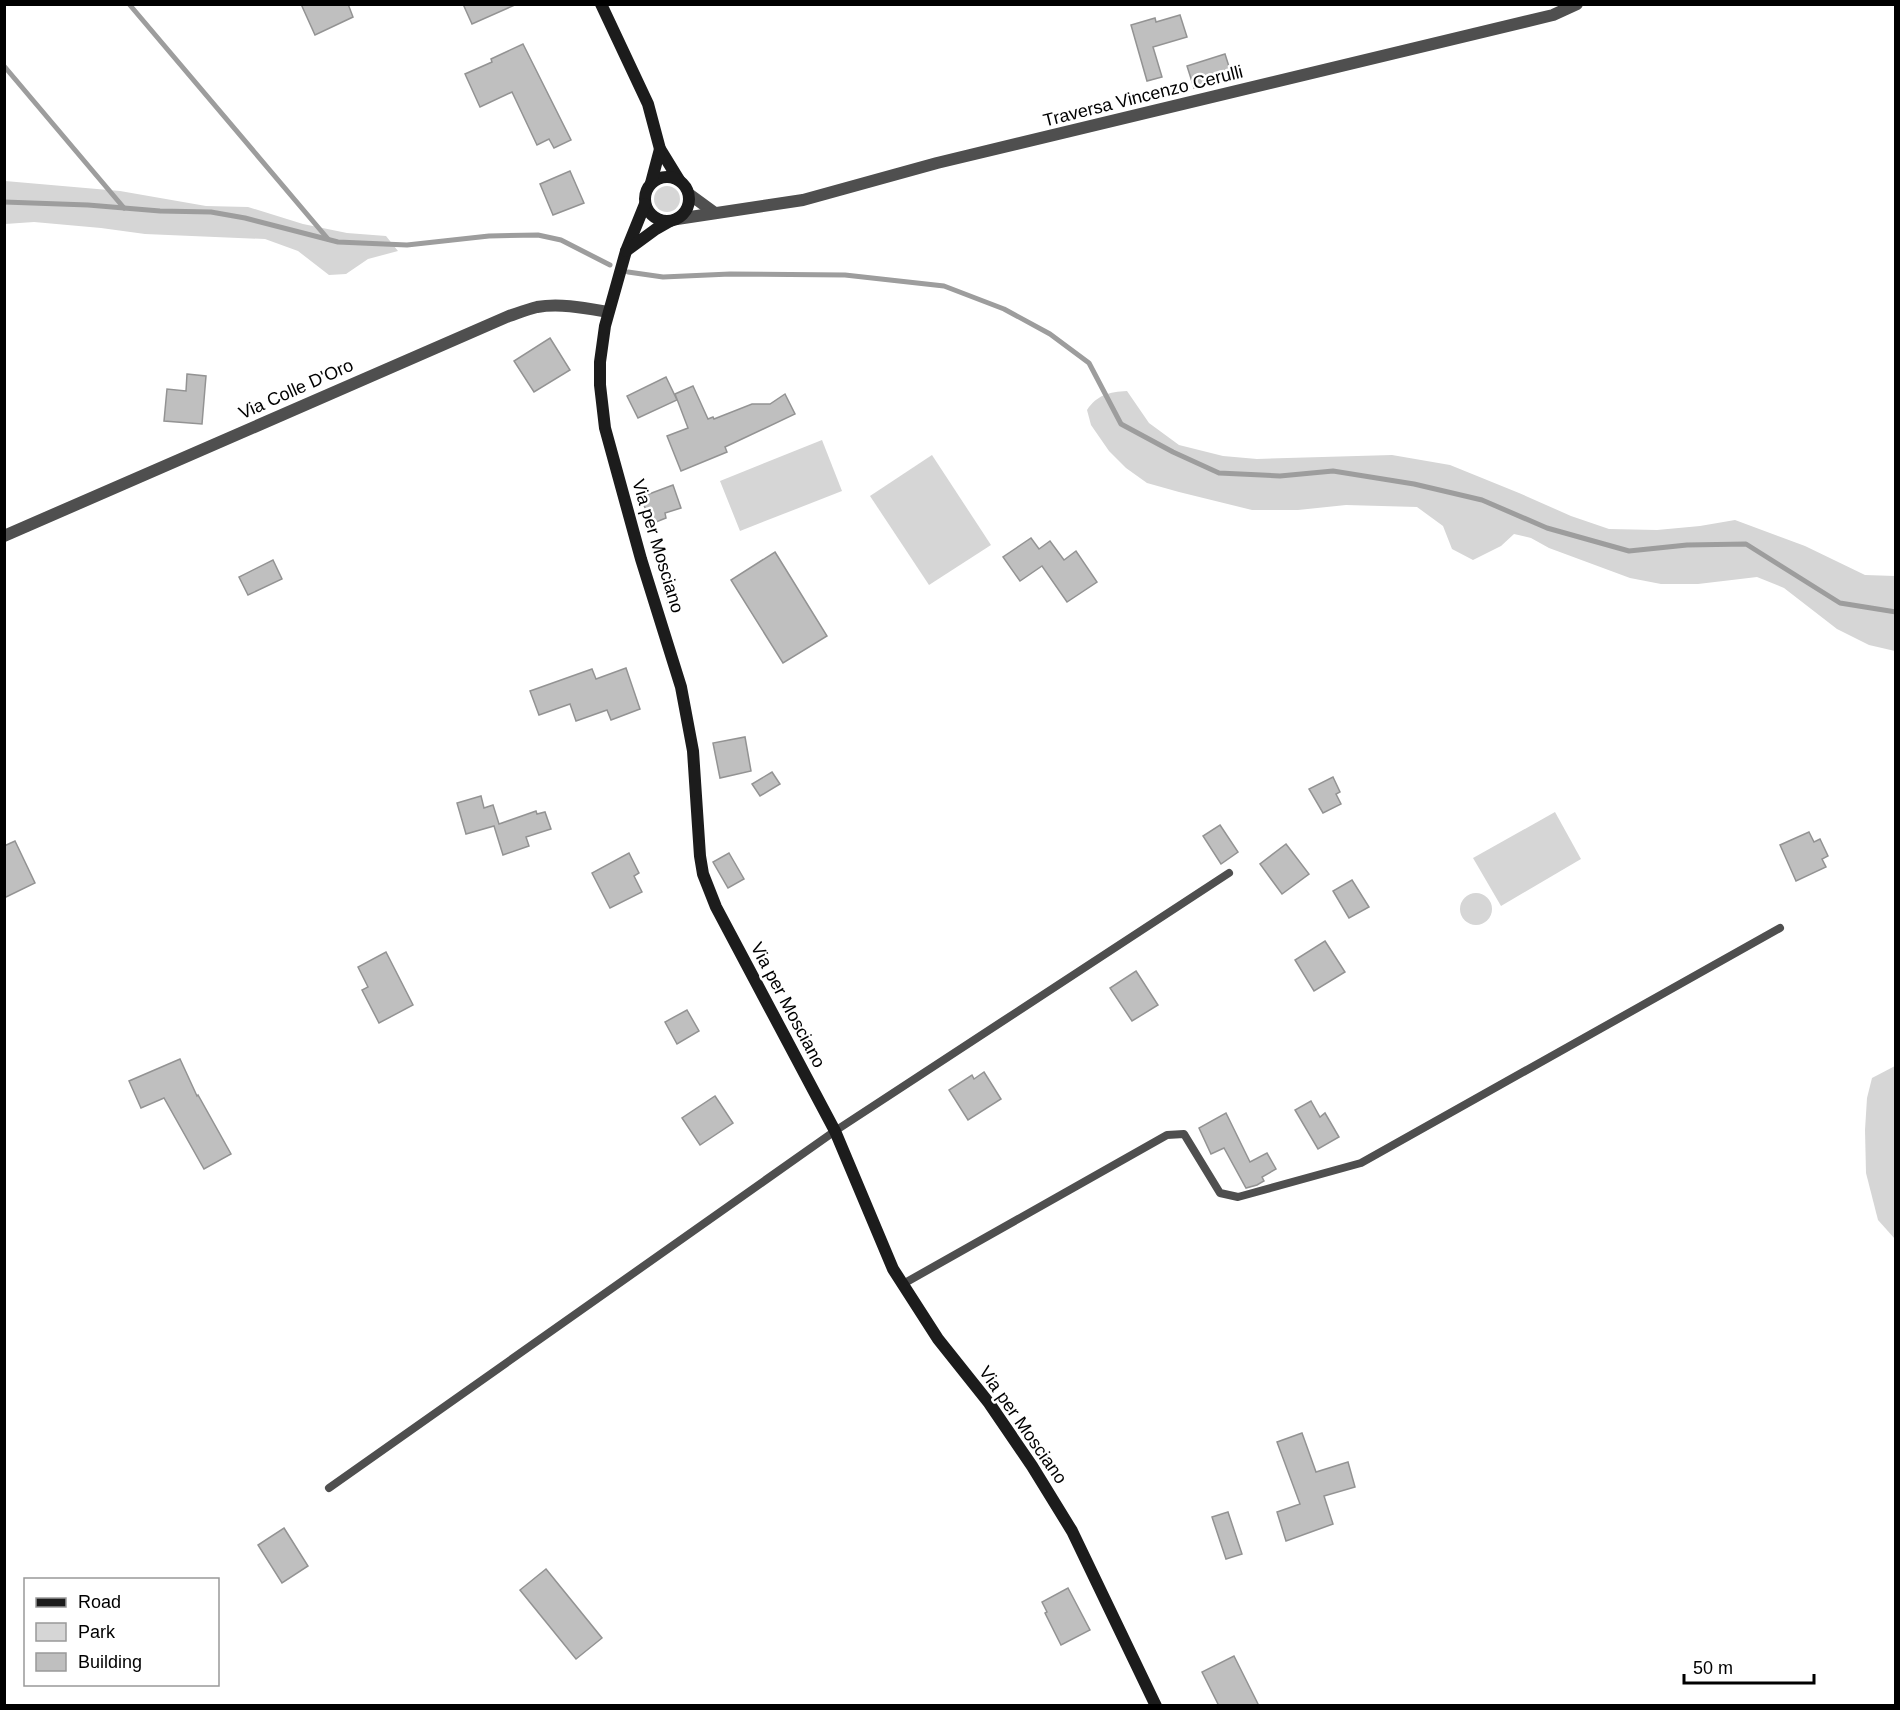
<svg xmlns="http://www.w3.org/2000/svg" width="1900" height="1710" viewBox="0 0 1900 1710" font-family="Arial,sans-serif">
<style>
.green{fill:#d6d6d6}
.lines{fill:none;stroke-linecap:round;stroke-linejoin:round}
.stream{stroke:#9d9d9d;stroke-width:5}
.building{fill:#bfbfbf;stroke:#939393;stroke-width:1.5}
.service{stroke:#4f4f4f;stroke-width:8}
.minor{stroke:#4f4f4f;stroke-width:12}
.tertiary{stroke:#4f4f4f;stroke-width:12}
.secondary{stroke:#1c1c1c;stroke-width:12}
.labels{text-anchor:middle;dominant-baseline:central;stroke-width:5;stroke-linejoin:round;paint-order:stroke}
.street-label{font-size:18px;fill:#000;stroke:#fff}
</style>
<rect width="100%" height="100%" fill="#fff"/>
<g class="green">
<path d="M5,181L120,191L206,206L248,207L303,224L347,233L386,236L398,251L368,259L346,274L329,275L298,251L265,239L145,234L101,228L34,222L5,224Z"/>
<circle cx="667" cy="199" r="13"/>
<path d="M1127,391L1149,423L1179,445L1223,456L1257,459L1392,455L1450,465L1519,493L1571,516L1609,529L1657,530L1700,526L1735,520L1805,546L1865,575L1895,576V651L1869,645L1837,629L1784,588L1757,577L1698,584H1661L1630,578L1549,548L1531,538L1514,534L1501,546L1473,560L1452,549L1443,526L1417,507L1346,505L1298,510H1252L1179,492L1147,483L1126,468L1109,451L1091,425L1087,410C1097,395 1109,392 1127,391Z"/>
<path d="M822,440L842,491L740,531L720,481Z"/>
<path d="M932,455L991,545L929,585L870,496Z"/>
<path d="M1555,812L1581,859L1501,906L1473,858Z"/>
<circle cx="1476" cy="909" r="16"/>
<path d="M1895,1066V1239L1878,1220L1866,1173L1865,1130L1867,1098L1872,1078Z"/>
</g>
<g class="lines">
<g class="stream">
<path d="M129,4L328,239"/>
<path d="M4,66L124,208"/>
<path d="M4,202L88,205L160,211L211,212L245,218L338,242L407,245L489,236L538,235L561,240L610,265"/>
<path d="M628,272L663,277L730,274L845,275L944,286L1004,309L1050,334L1089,363L1121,424L1173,452L1219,473L1280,476L1333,471L1414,484L1482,500L1547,528L1629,551L1687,545L1746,544L1840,603L1896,612"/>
</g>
</g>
<g class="building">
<path d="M301,4H348L353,17L315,35Z"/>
<path d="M463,4H517L472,24Z"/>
<path d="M1180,15L1187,37L1153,47L1162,77L1147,81L1131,25L1155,18L1156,22Z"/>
<path d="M523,44L571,140L554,148L549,139L537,145L512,92L480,107L465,74L492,62L491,59Z"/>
<path d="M1225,54L1232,76L1194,88L1187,66Z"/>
<path d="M570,171L584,203L553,215L540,184Z"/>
<path d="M550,338L570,370L534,392L514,361Z"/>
<path d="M187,374L206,376L202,424L164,421L167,389L186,391Z"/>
<path d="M666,377L677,400L638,418L627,396Z"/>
<path d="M693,386L708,419L713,417L714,419L752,404H770L785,394L795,414L725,447L727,452L681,471L667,436L688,428L675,394Z"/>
<path d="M673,485L681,508L665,513L666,518L651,524L641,497Z"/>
<path d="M1031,538L1039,549L1050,541L1064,560L1076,551L1097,582L1067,602L1042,566L1020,581L1003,557Z"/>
<path d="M775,552L827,636L783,663L731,580Z"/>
<path d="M273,560L282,579L248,595L239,577Z"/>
<path d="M626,668L640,709L611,720L607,710L576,721L570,704L539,715L530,691L592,669L596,679Z"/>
<path d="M745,737L751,771L720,778L713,743Z"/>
<path d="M772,772L780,784L760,796L752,784Z"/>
<path d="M1333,777L1340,792L1336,794L1341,804L1323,813L1309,789Z"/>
<path d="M481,796L484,808L493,805L499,824L536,811L537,814L545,812L551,829L526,837L529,846L503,855L494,826L466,834L457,803Z"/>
<path d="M1220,825L1238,852L1221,864L1203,836Z"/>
<path d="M1809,832L1814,842L1820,839L1828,856L1822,859L1826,867L1796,881L1780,845Z"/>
<path d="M15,841L35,883L4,898V846Z"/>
<path d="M1286,844L1309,874L1282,894L1260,864Z"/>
<path d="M629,853L639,873L634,876L642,892L610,908L592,873Z"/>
<path d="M729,853L744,879L728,888L713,862Z"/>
<path d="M1352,880L1369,907L1349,918L1333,891Z"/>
<path d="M1325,941L1345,972L1314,991L1295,960Z"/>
<path d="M386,952L413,1005L379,1023L362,990L368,987L358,967Z"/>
<path d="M1136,971L1158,1005L1132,1021L1110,988Z"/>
<path d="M687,1010L699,1031L677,1044L665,1022Z"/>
<path d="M180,1059L197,1096L198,1095L231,1154L204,1169L164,1098L141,1108L129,1081Z"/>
<path d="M984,1072L1001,1099L968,1120L949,1090L972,1075L974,1079Z"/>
<path d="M715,1096L733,1123L700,1145L682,1118Z"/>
<path d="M1311,1101L1320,1117L1325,1113L1339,1137L1318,1149L1295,1110Z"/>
<path d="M1226,1113L1250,1162L1267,1153L1276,1169L1262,1177L1264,1181L1257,1185L1246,1188L1224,1148L1211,1154L1199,1128Z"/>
<path d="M1302,1433L1316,1472L1348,1462L1355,1487L1324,1496L1333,1524L1286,1541L1277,1512L1300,1504L1277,1442Z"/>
<path d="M1228,1512L1242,1554L1226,1559L1212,1517Z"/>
<path d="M284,1528L308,1566L282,1583L258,1545Z"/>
<path d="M546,1569L602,1638L576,1659L520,1590Z"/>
<path d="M1068,1588L1090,1630L1061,1645L1045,1613L1047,1612L1042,1602Z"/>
<path d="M1234,1656L1259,1706H1219L1202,1672Z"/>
</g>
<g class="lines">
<g class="service">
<path d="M903,1284L1167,1135L1184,1134L1220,1193L1238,1197L1361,1163L1780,928"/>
<path d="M329,1488L835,1131L1229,873"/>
</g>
<g class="minor">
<path d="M689,194L715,213"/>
<path d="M677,219L803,200L937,163L1553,15L1577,4"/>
</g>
<path class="tertiary" d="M4,536L509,316C518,313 528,309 537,307C560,303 585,308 608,312"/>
<g class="secondary">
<path d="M601,4L648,104L660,149L679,180"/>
<circle cx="667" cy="199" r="22"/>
<path d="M651,183L660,149"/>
<path d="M645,204L626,251L605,326L600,362V385L605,428L641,559L681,687L693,751L700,856L703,874L716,907L835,1131L893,1269L938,1339L989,1403L1032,1466L1072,1531L1156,1706"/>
<path d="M626,251L656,229L670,221"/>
</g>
</g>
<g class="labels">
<g class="street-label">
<text transform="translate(1143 96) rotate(-14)">Traversa Vincenzo Cerulli</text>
<text transform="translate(296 389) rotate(-24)">Via Colle D'Oro</text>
<text transform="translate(658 546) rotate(73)">Via per Mosciano</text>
<text transform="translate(788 1005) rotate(62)">Via per Mosciano</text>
<text transform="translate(1023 1425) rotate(55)">Via per Mosciano</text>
</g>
</g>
<rect width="1900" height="1710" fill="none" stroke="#000000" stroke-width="12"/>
<rect x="24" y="1578" width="195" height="108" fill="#ffffff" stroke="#999999" stroke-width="1.5"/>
<rect x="36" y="1598" width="30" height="9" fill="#1c1c1c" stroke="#999999" stroke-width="1.5"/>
<text x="78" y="1608" font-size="18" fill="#000000">Road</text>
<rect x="36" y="1623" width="30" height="18" fill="#d6d6d6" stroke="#999999" stroke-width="1.5"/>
<text x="78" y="1638" font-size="18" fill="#000000">Park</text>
<rect x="36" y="1653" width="30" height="18" fill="#bfbfbf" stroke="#999999" stroke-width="1.5"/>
<text x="78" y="1668" font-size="18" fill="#000000">Building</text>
<path d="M1684 1674v9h130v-9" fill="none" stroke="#000000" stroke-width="3"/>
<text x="1693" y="1674" font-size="18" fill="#000000" stroke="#ffffff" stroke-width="4.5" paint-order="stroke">50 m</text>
</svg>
